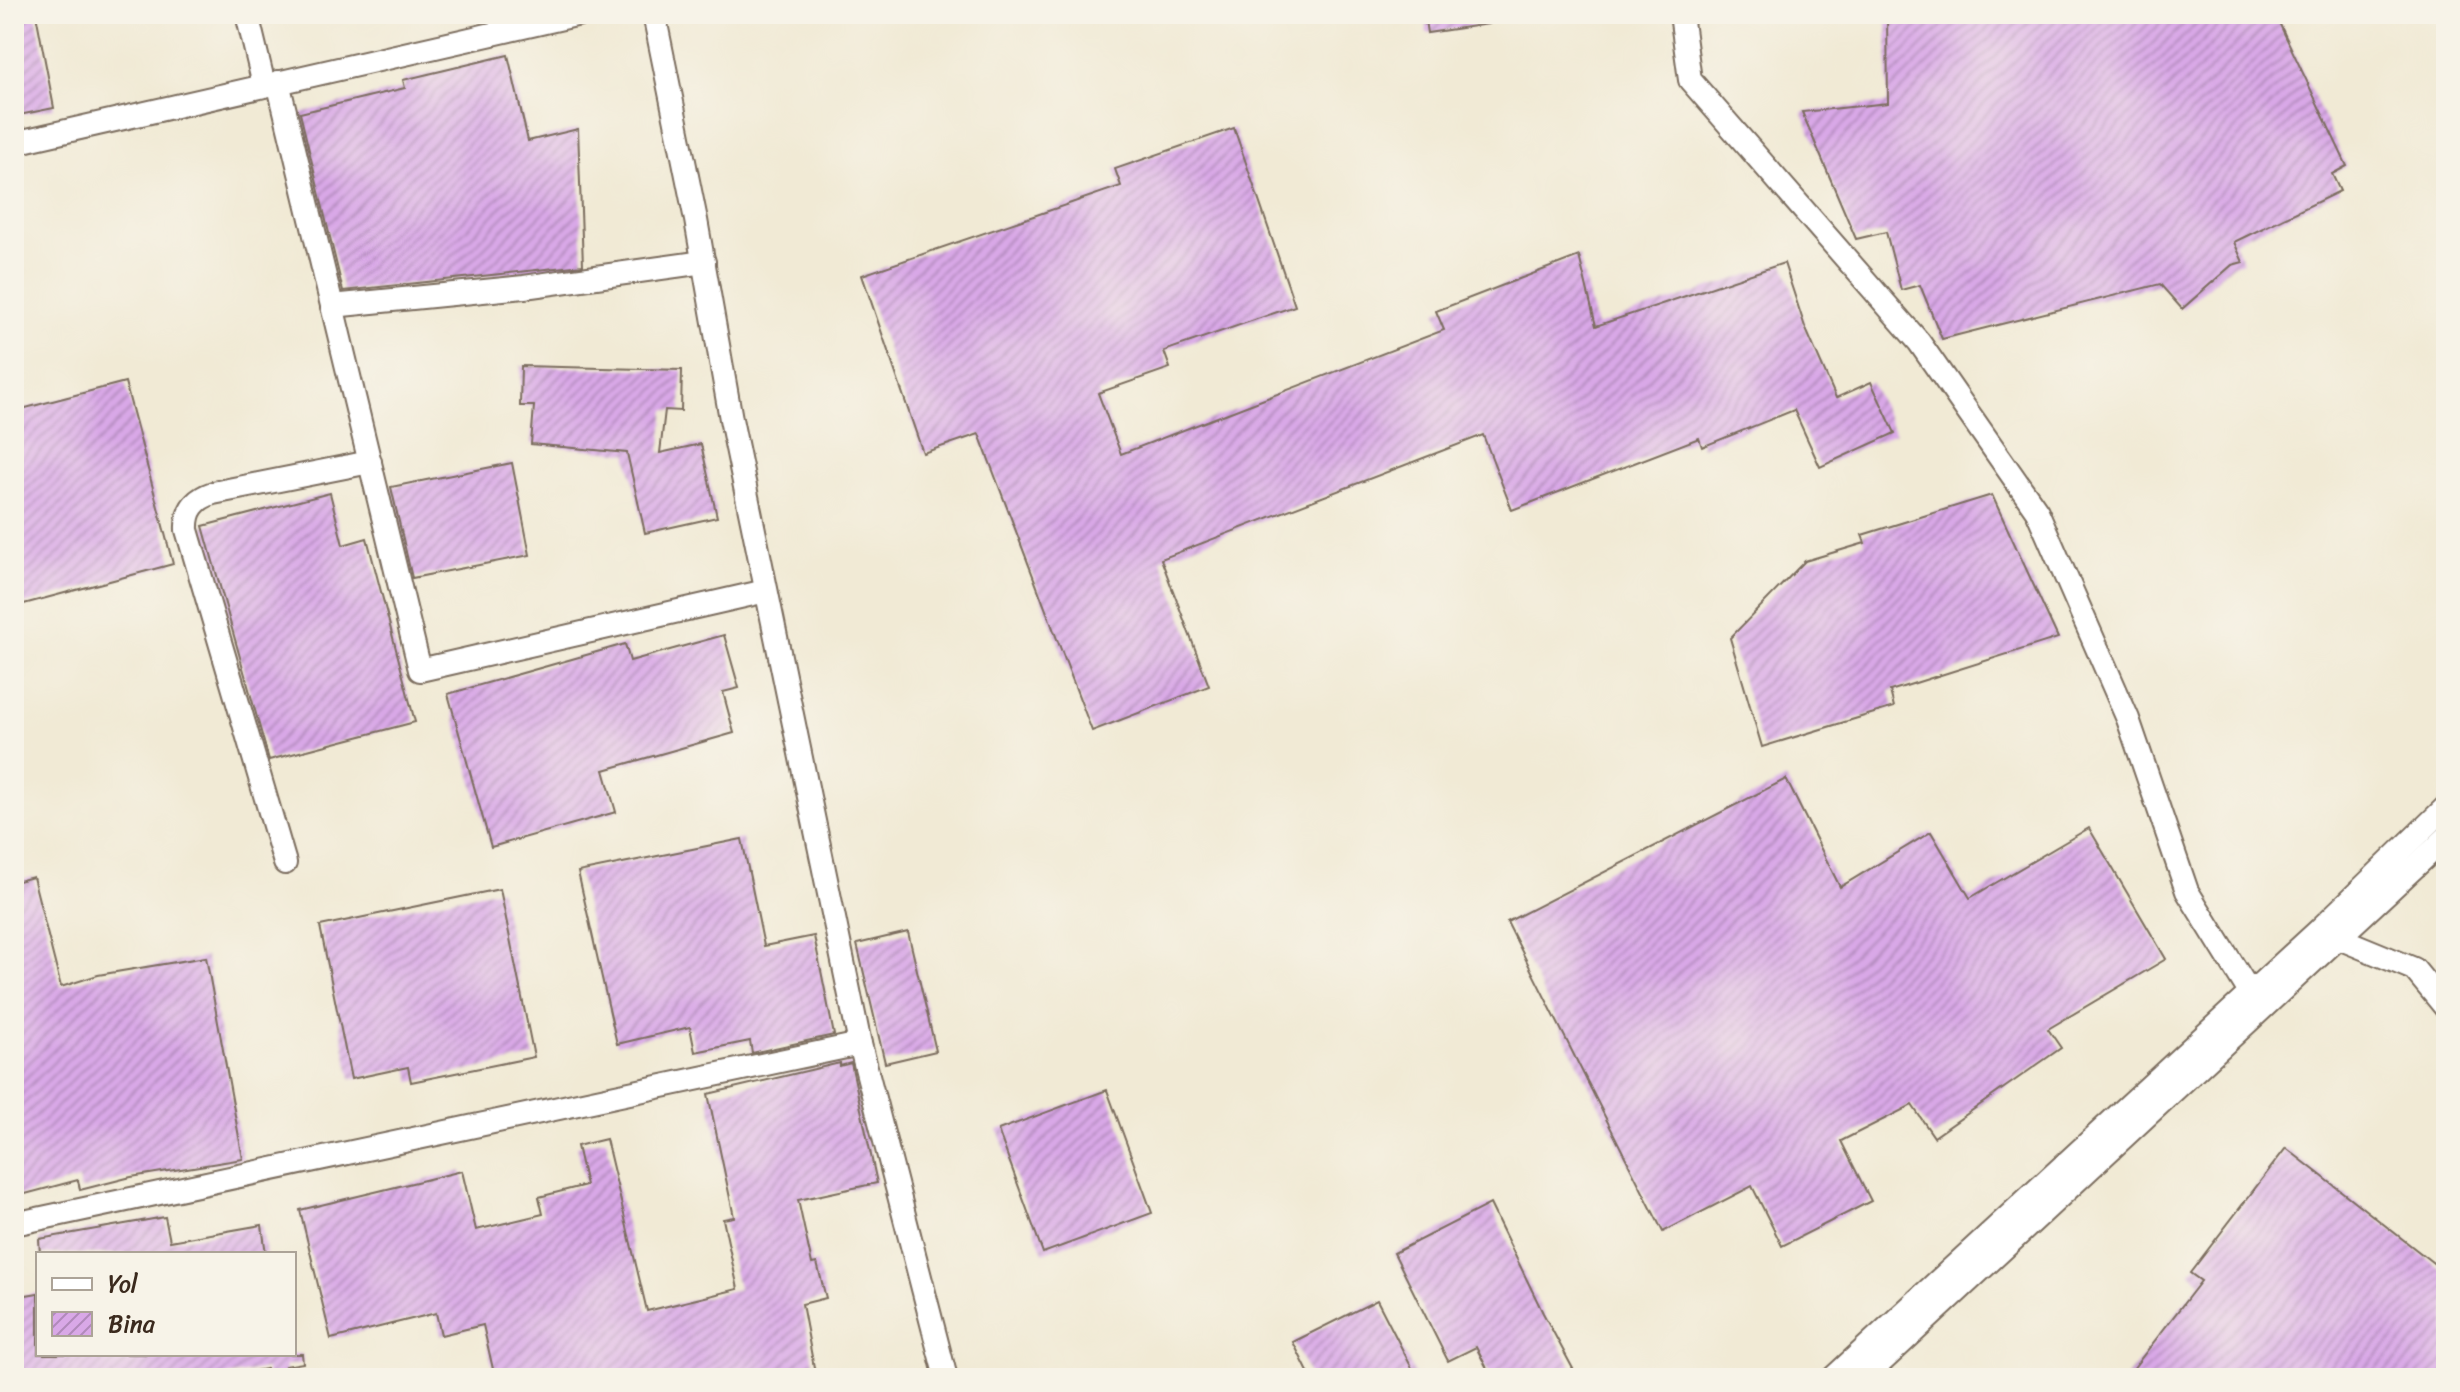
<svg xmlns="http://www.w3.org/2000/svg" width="2460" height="1392" viewBox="0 0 2460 1392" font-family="Sriracha,sans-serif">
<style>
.building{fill:url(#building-hatch)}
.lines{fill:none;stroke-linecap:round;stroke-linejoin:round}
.minor-casing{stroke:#7b6d5e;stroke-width:26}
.minor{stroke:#fff;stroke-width:22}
</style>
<defs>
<pattern id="building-hatch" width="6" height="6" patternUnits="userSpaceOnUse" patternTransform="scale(2)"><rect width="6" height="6" fill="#d9a8e7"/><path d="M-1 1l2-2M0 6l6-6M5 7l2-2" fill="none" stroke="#b189bb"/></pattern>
</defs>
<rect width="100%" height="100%" fill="#f7f3e8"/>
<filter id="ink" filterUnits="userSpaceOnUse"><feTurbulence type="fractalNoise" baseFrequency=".0125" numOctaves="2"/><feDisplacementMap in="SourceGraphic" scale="16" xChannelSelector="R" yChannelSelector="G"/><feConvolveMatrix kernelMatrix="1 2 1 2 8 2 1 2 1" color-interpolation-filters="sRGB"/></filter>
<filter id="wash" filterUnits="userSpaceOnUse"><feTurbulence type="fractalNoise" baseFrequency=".006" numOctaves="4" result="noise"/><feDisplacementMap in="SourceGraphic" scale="32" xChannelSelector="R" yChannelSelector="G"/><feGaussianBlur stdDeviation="1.8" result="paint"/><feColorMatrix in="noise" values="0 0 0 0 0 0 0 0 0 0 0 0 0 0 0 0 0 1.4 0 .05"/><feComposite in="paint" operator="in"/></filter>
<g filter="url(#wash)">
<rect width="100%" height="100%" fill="#f1ead5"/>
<g id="blocks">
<g class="building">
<path d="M14,14H36L54,108L14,116Z"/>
<path d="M1424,14H1488L1489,24L1427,33Z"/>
<path d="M1887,14H2275L2347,166L2332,174L2340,191L2234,242L2243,262L2232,265L2182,309L2160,284L1942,339L1920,285L1901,290L1886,232L1856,239L1802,112L1888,103Z"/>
<path d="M508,55L528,141L578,129L583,265L343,291L300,113L405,88L403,80Z"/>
<path d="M1234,128L1295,306L1164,351L1170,368L1098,393L1121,454L1444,330L1436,311L1579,256L1596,326L1784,263L1805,327L1836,398L1871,382L1895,433L1820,467L1794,410L1702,447L1699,438L1512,510L1483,435L1161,559L1209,686L1092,731L979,434L923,453L862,275L1121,186L1115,169Z"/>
<path d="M521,366L682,370L681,411L665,410L660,453L701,444L717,517L645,533L627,453L531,444L534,406H520Z"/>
<path d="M125,382L173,564L20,605L14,584V411Z"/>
<path d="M512,463L530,555L412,578L391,487Z"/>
<path d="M330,493L343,545L367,538L415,722L269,760L203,526Z"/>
<path d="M1992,495L2058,638L1890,691L1894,707L1762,747L1730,638L1805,561L1865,543L1862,535Z"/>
<path d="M724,635L739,688L723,692L734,733L604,770L616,812L491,847L448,694L625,644L630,661Z"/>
<path d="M1786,779L1840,887L1931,832L1970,898L2089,828L2166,959L2048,1029L2061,1048L1934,1137L1912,1105L1841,1141L1871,1201L1782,1246L1752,1186L1663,1232L1507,922Z"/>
<path d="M742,839L764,946L814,936L834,1035L752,1053L750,1041L695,1052L690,1027L617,1044L578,872Z"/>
<path d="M33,877L61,987L98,975L206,957L243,1159L131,1177L80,1190L78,1180L14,1197V882Z"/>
<path d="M500,889L534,1057L411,1082L408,1067L351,1079L320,926Z"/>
<path d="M908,932L936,1051L885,1063L857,944Z"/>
<path d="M840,1063V1066L851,1063L877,1183L798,1200L812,1264L817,1263L826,1298L802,1304L816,1378H495L483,1325L441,1335L436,1313L331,1339L300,1210L462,1171L476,1230L543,1214L539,1197L586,1185L577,1146L606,1139L647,1311L738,1289L723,1219L734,1217L708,1094Z"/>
<path d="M1107,1090L1152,1213L1043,1253L998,1130Z"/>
<path d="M2286,1148L2446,1273V1378H2126L2201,1281L2190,1273Z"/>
<path d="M1490,1204L1543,1313L1578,1378H1492L1476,1347L1448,1361L1394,1253Z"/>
<path d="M165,1217L170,1241L262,1225L266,1254H40L39,1239Z"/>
<path d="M38,1293V1354H302L303,1363L285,1366L287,1378H267L266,1369L216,1378H14V1297Z"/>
<path d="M1377,1300L1417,1378H1311L1293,1342Z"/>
</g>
</g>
</g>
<g filter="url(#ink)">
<use href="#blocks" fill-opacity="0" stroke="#7b6d5e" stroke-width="2"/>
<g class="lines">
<g class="minor-casing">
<g id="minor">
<path d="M247,14L264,85"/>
<path d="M654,14L696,220L731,419L860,1044L946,1378"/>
<path d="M1681,14L1690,80L1919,342L2037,511L2128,719L2187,891L2249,991"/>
<path d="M278,82L420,670L766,591"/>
<path d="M14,143L580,14"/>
<path d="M332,306L524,287L704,262"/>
<path d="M285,863L187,530C186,510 195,499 213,493L370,462"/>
<path d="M2329,934L2414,969L2446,1008"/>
<path d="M14,1224L860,1044"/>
<path d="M1833,1378L2319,930L2446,807"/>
<path d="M1864,1378L2446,838"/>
</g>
</g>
<use href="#minor" class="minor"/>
</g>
</g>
<rect width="2460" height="1392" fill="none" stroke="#f7f3e8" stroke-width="48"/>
<rect x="36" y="1252" width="260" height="104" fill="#f7f3e8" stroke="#aca397" stroke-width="2"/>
<rect x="52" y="1278" width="40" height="12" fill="#ffffff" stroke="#aca397" stroke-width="2"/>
<text x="108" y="1292" font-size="24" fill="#3b2a1e">Yol</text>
<rect x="52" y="1312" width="40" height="24" fill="url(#building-hatch)" stroke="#aca397" stroke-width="2"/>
<text x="108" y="1332" font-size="24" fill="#3b2a1e">Bina</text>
</svg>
